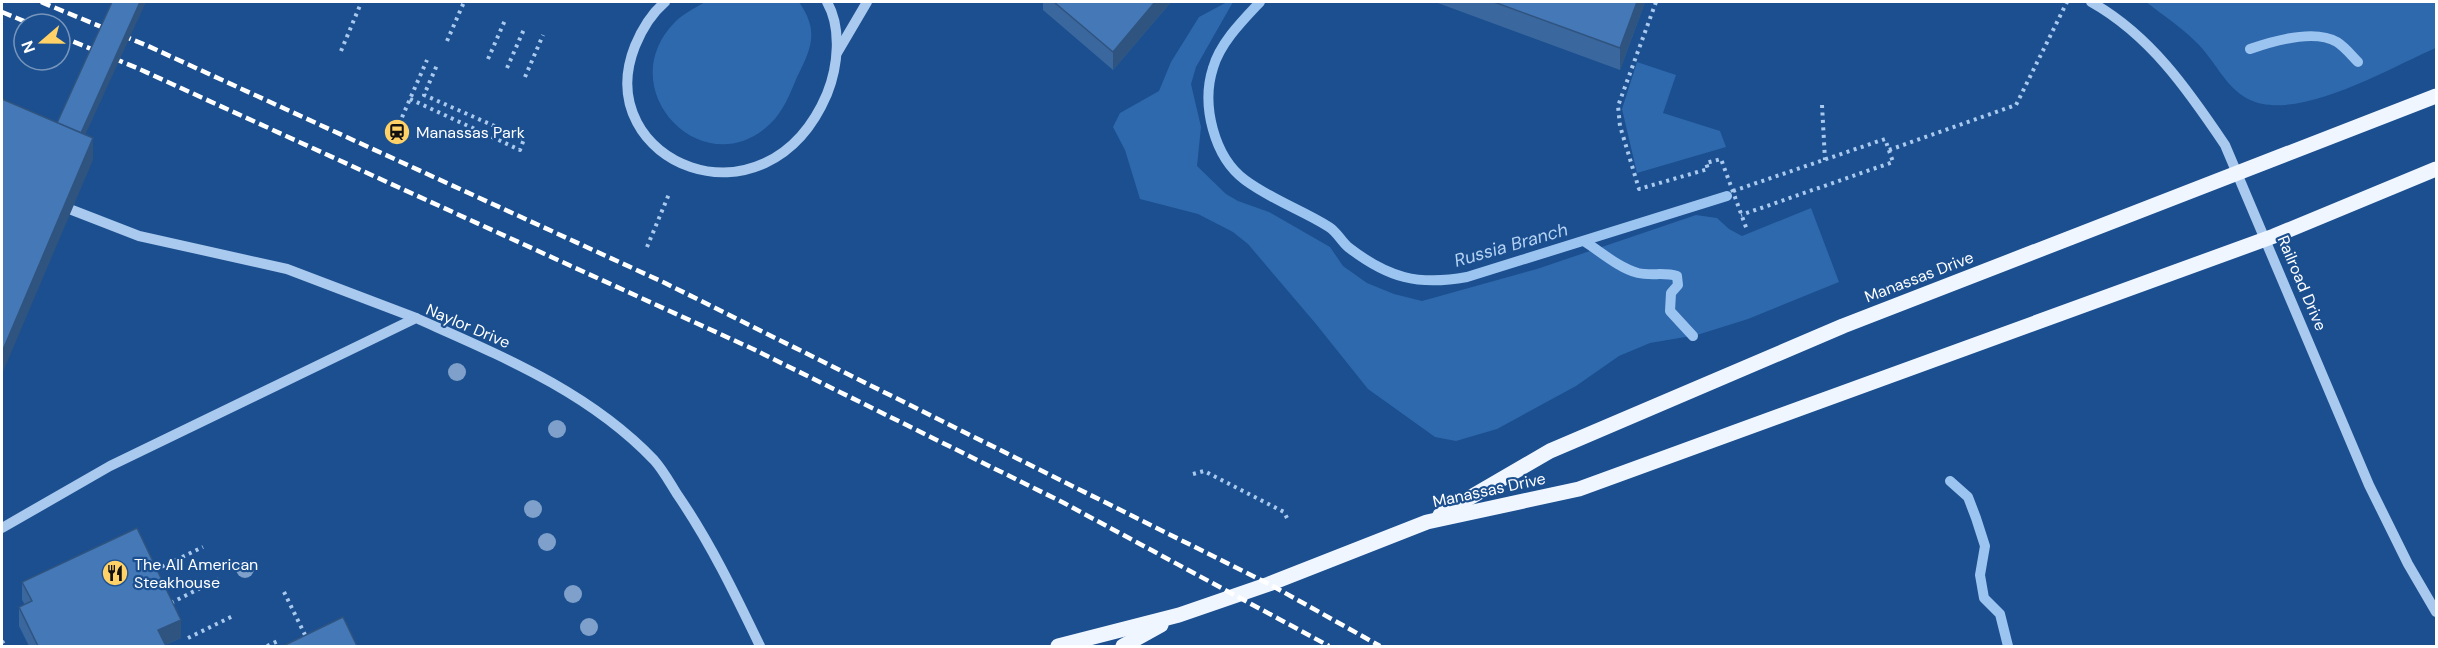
<svg xmlns="http://www.w3.org/2000/svg" width="2438" height="648" viewBox="0 0 2438 648" font-family="'DM Sans',sans-serif">
<style>
.green{fill:#2e69ad}
.lines{fill:none;stroke-linecap:round;stroke-linejoin:round}
.stream{stroke:#9cc4f0;stroke-width:10}
.path{stroke:#a9c9ee;stroke-width:4;stroke-dasharray:3 4.5;stroke-linecap:butt}
.minor{stroke:#a9c9ee;stroke-width:10}
.major{stroke:#f0f6ff;stroke-width:15}
.rail{stroke:#fff;stroke-width:4.5;stroke-dasharray:10 4.5;stroke-linecap:butt}
.tree{fill:#7ea0ca}
.wall{fill:#3a679d}
.shaded-wall{fill:#305480}
.building{fill:#4478b7;stroke:#305480;stroke-width:1.5}
.labels{text-anchor:middle;dominant-baseline:central;stroke-width:4.5;stroke-linejoin:round;paint-order:stroke}
.poi-label{font-size:16px;fill:#fff;stroke:#1b4f8f;text-anchor:start}
.street-label{font-size:16px;fill:#fff;stroke:#1b4f8f}
.water-label{font-size:18px;font-style:italic;fill:#b5d3f5;stroke:#1b4f8f}
</style>
<rect width="100%" height="100%" fill="#1b4f8f"/>
<g class="green">
<path d="M705,2H799C819,31 812,47 797,77C790,94 783,112 770,124C704,187 609,89 675,22C683,14 695,8 705,2Z"/>
<path d="M1227,2H1233L1196,67L1191,84L1201,127L1197,166L1226,194L1238,201L1269,212L1330,247L1343,266L1367,283L1394,294L1422,301L1537,269L1696,215L1717,218L1729,229L1742,236L1811,208L1839,282L1748,319L1697,335L1650,343L1619,356L1576,386L1497,429L1456,441L1435,437L1368,389L1316,324L1248,244L1233,232L1198,214L1140,199L1125,150L1113,127L1120,113L1159,91L1171,62L1199,17Z"/>
<path d="M2146,2H2436V48C2390,67 2297,124 2248,99C2225,87 2214,59 2196,42C2181,27 2163,15 2146,2Z"/>
<path d="M1637,62L1676,75L1663,113L1720,131L1726,147L1637,173L1622,109Z"/>
</g>
<g class="lines">
<g class="stream">
<path d="M1260,2C1243,20 1220,43 1213,68C1201,105 1214,157 1245,180C1272,200 1302,210 1329,227C1337,232 1341,241 1348,247C1388,278 1418,286 1467,277L1727,196"/>
<path d="M2250,49C2273,41 2315,29 2337,42C2345,47 2352,56 2358,62"/>
<path d="M1584,241C1601,252 1619,268 1638,273C1651,276 1665,272 1677,276L1678,285L1671,293L1670,311L1693,336"/>
<path d="M1950,481L1968,497L1976,518L1985,546L1980,575L1984,598L2000,614L2008,646"/>
</g>
<g class="path">
<path d="M1656,2L1618,106L1620,126L1639,189L1708,169L1706,163L1721,159L1747,230"/>
<path d="M447,41L464,2"/>
<path d="M341,51L361,3"/>
<path d="M488,59L506,18"/>
<path d="M507,68L525,27"/>
<path d="M525,77L543,35"/>
<path d="M410,99L520,150L524,139L424,95L437,65"/>
<path d="M1822,105L1825,160"/>
<path d="M396,131L427,60"/>
<path d="M1889,150L2016,105L2067,2"/>
<path d="M1733,191L1885,139L1893,162L1741,215"/>
<path d="M647,247L669,194"/>
<path d="M1193,474L1204,471L1284,512L1289,522"/>
<path d="M155,570L203,547"/>
<path d="M284,592L307,639"/>
<path d="M171,603L218,579"/>
<path d="M188,638L235,615"/>
<path d="M2,641L5,646"/>
<path d="M267,646L280,640"/>
</g>
<g class="minor">
<path d="M665,2C651,14 642,29 635,46C589,162 766,237 827,94C838,67 842,28 827,2"/>
<path d="M2091,2C2150,35 2188,90 2225,145L2369,485L2408,564L2436,612"/>
<path d="M837,53L867,2"/>
<path d="M72,210L139,236L287,269L416,318"/>
<path d="M2,528L110,466L416,318C501,356 588,391 654,460C663,470 670,483 677,494C710,542 735,594 760,646"/>
</g>
<g class="major">
<path d="M1440,515L1550,451L1843,326L2436,96"/>
<path d="M1058,646L1179,615L1269,584L1427,522L1579,489L2274,236L2436,169"/>
<path d="M1123,646L1161,625"/>
</g>
<g class="rail">
<path d="M41,2L148,46L665,283L1269,584L1380,646"/>
<path d="M2,12L31,24"/>
<path d="M60,36L137,68L753,349L1064,503L1329,646"/>
</g>
</g>
<g class="tree">
<circle cx="457" cy="372" r="9"/>
<circle cx="557" cy="429" r="9"/>
<circle cx="533" cy="509" r="9"/>
<circle cx="547" cy="542" r="9"/>
<circle cx="245" cy="569" r="9"/>
<circle cx="573" cy="594" r="9"/>
<circle cx="589" cy="627" r="9"/>
</g>
<g class="wall">
<path d="M1043,2H1171L1113,70L1043,10Z"/>
<path d="M1435,2H1645L1620,70Z"/>
<path d="M22,582L181,638L165,645L166,646H29L19,626V607L25,605L22,600Z"/>
</g>
<g class="shaded-wall">
<path d="M140,2H146L77,153V140Z"/>
<path d="M1155,2H1171L1113,70V52Z"/>
<path d="M1637,2H1645L1620,70V48Z"/>
<path d="M93,138V160L2,374V352Z"/>
<path d="M181,620V638L162,646L158,630Z"/>
</g>
<g class="building">
<path d="M112,2H140L81,133L57,123Z"/>
<path d="M1054,2H1155L1113,52Z"/>
<path d="M1494,2H1637L1620,48Z"/>
<path d="M2,99L93,138L2,352Z"/>
<path d="M137,528L181,620L158,630L166,646H38L19,607L32,601L22,582Z"/>
<path d="M343,617L357,646H283Z"/>
</g>
<defs>
<g id="station-disc" transform="scale(1.35)"><circle r="9.5" fill="#ffd166" stroke="#1b4f8f"/><path d="M-3-6H3Q5-6 5-4V2Q5 4 3 4L4.5 6H3L1.5 4h-3L-3 6H-4.5L-3 4Q-5 4-5 2V-4Q-5-6-3-6ZM-3.5-4v3h7v-3ZM-3.5 1v1.5H-2V1ZM2 1v1.5H3.5V1Z" fill="#111"/></g>
<g id="restaurant-disc" transform="scale(1.35)"><circle r="9.5" fill="#ffd166" stroke="#1b4f8f"/><path d="M-5-6h1v4h1v-4h1v4h1v-4h1v5L-1.5 .5V6h-2V.5L-5-1ZM5-6V6H3V1.5H1.5Q1.5-4 5-6Z" fill="#111"/></g>
</defs>
<g fill-rule="evenodd">
<use href="#station-disc" x="397" y="132"/>
<use href="#restaurant-disc" x="115" y="573"/>
</g>
<g class="labels">
<g class="poi-label">
<text x="416" y="132">Manassas Park</text>
<text x="134" y="564">The All American<tspan x="134" dy="18">Steakhouse</tspan></text>
</g>
<g class="street-label">
<text transform="translate(1919 277) rotate(-21)">Manassas Drive</text>
<text transform="translate(2302 283) rotate(67)">Railroad Drive</text>
<text transform="translate(468 326) rotate(23)">Naylor Drive</text>
<text transform="translate(1489 490) rotate(-12)">Manassas Drive</text>
</g>
<g class="water-label">
<text transform="translate(1511 245) rotate(-16)">Russia Branch</text>
</g>
</g>
<rect width="2438" height="648" fill="none" stroke="#ffffff" stroke-width="6"/>
<g transform="translate(42 42) rotate(250)"><circle r="28" fill="#1b4f8f" stroke="#7695bc" stroke-width="1.5"/>
<path d="M0-4.5L10 22L0 15L-10 22Z" fill="#ffd166"/>
<text y="-9" font-size="16" font-weight="bold" text-anchor="middle" fill="#ffffff">N</text>
</g>
</svg>
